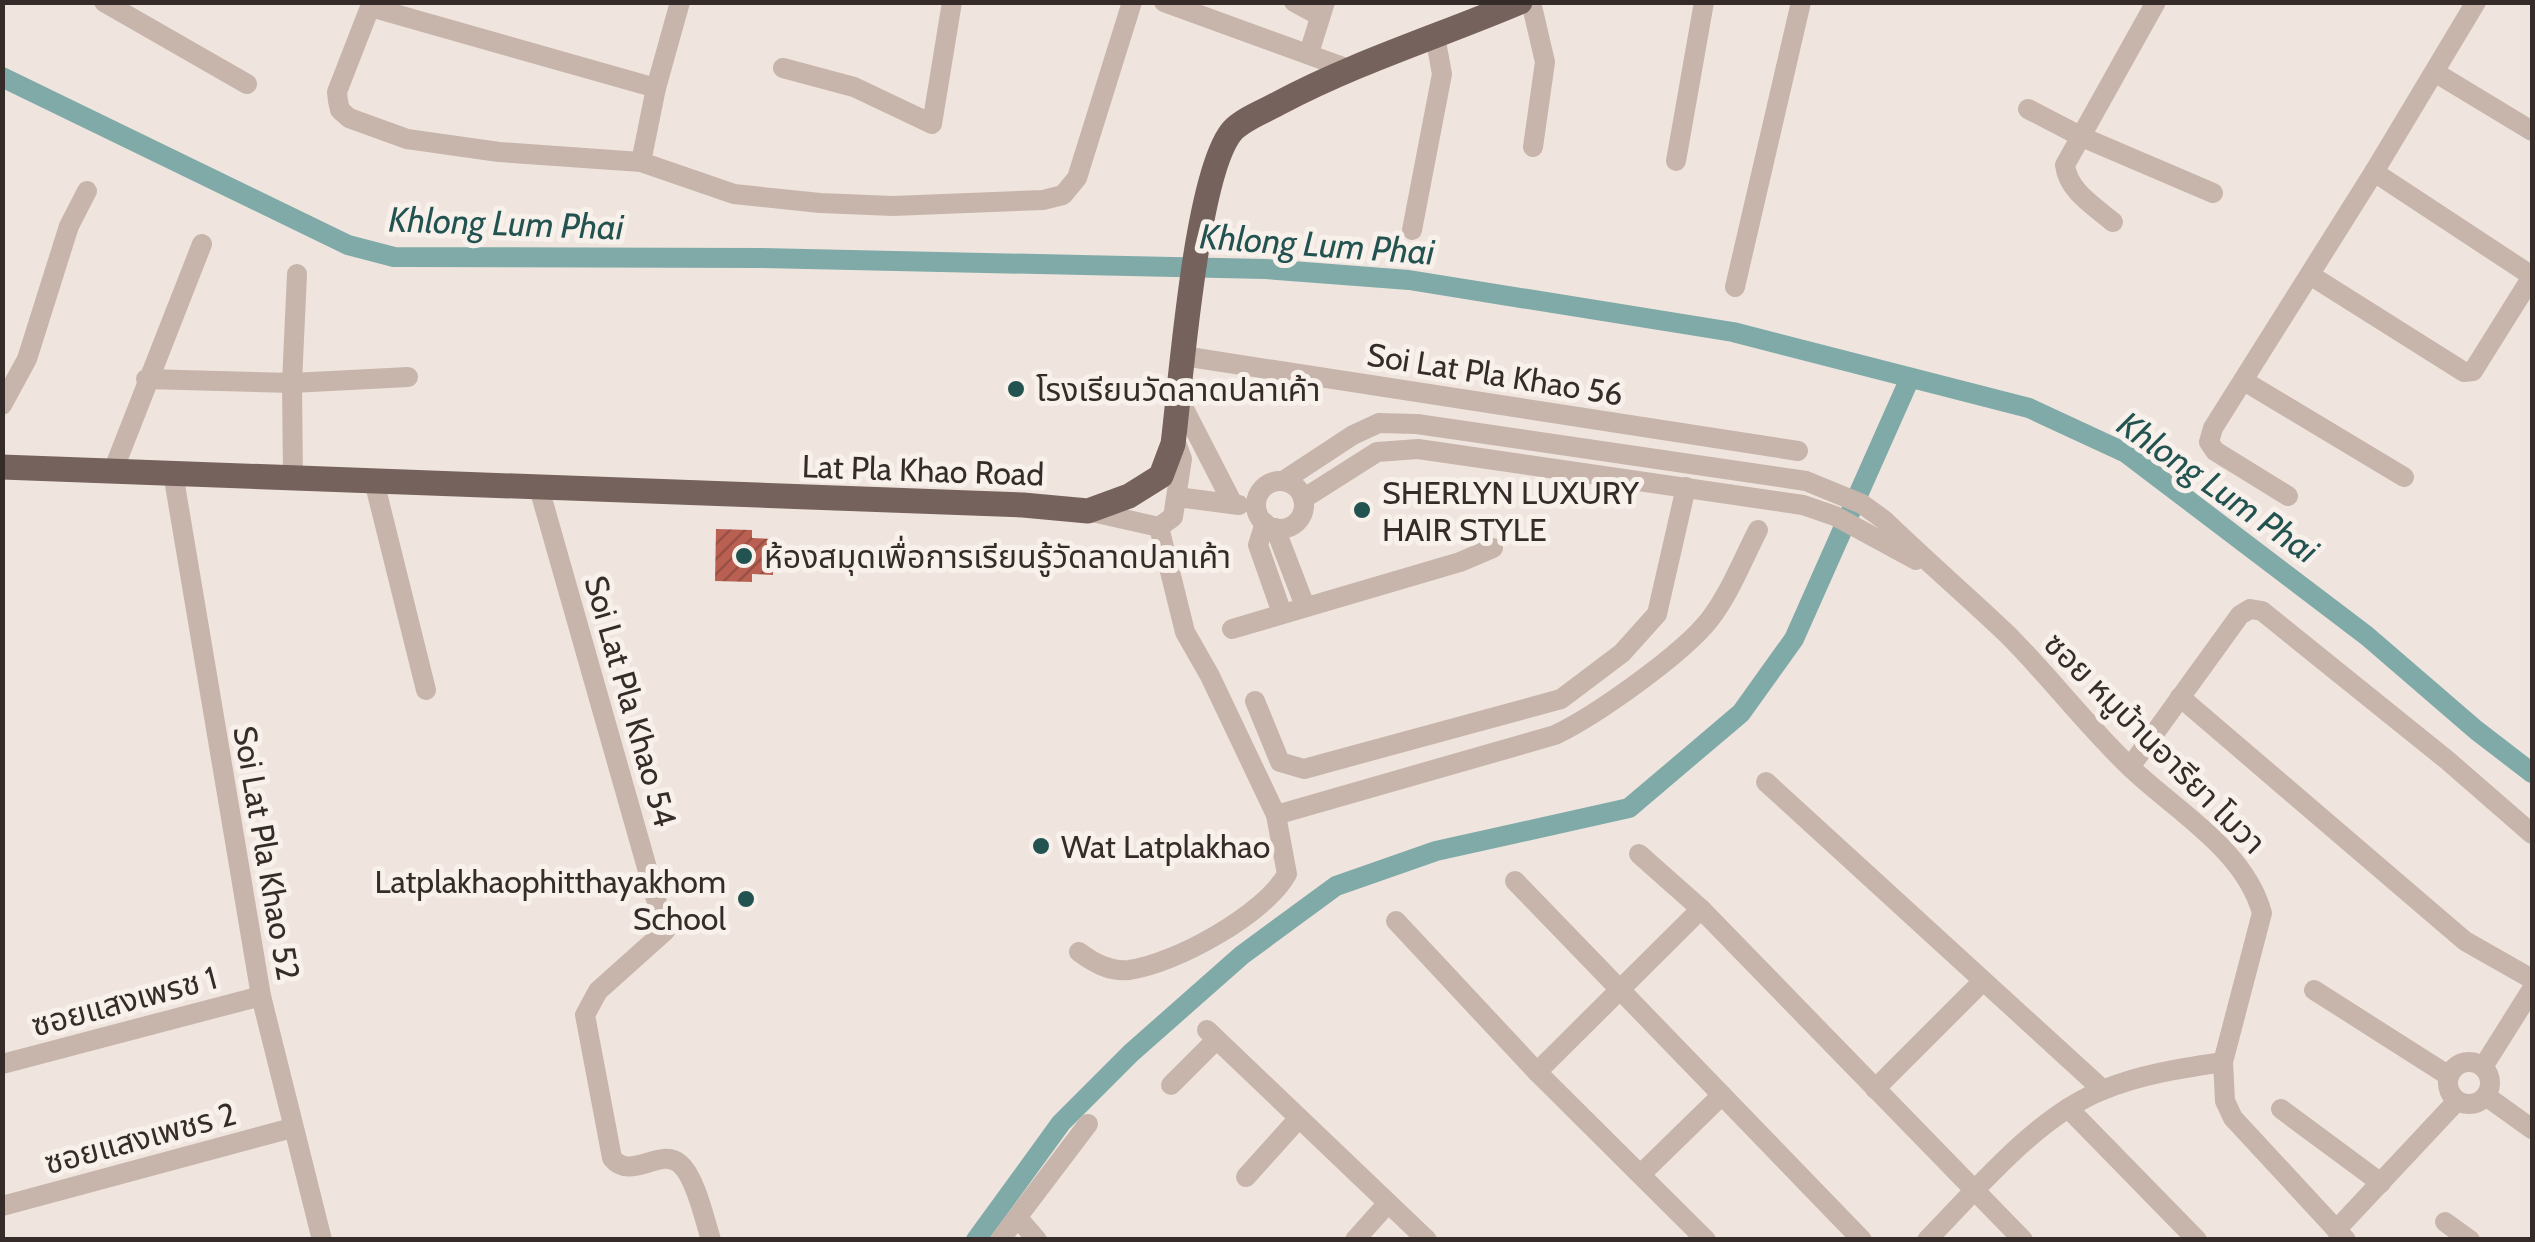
<svg xmlns="http://www.w3.org/2000/svg" width="2535" height="1242" viewBox="0 0 2535 1242" font-family="Cabin,'Noto Sans Thai',sans-serif">
<style>
.lines{fill:none;stroke-linecap:round;stroke-linejoin:round}
.canal{stroke:#7faaa8;stroke-width:20}
.building{fill:url(#building-hatch)}
.minor{stroke:#c7b5ab;stroke-width:20}
.major{stroke:#76625c;stroke-width:25}
.poi-dot{fill:#235351;stroke:#f8f0ea;stroke-width:4}
.labels{text-anchor:middle;dominant-baseline:central;stroke-width:10;stroke-linejoin:round;paint-order:stroke}
.street-label{font-size:32px;fill:#352c29;stroke:#f8f0ea}
.poi-label{font-size:32px;fill:#352c29;stroke:#f8f0ea;text-anchor:start}
.water-label{font-size:35px;font-style:italic;fill:#235351;stroke:#f8f0ea}
</style>
<defs>
<pattern id="building-hatch" width="6" height="6" patternUnits="userSpaceOnUse" patternTransform="scale(2.5)"><rect width="6" height="6" fill="#ba6052"/><path d="M-1 1l2-2M0 6l6-6M5 7l2-2" fill="none" stroke="#984f44"/></pattern>
</defs>
<rect width="100%" height="100%" fill="#f0e5de"/>
<g class="lines">
<g class="canal">
<path d="M2,77L348,245L394,257L759,258L1265,269L1409,280L1733,332L2029,408L2126,453L2367,636L2476,730L2532,773"/>
<path d="M976,1240L1061,1123L1131,1053L1242,955L1336,886L1436,851L1629,808L1741,713L1794,639L1910,378"/>
</g>
</g>
<path class="building" d="M716,529L752,530V538L773,539V575L752,574V582L715,581Z"/>
<g class="lines">
<g class="minor">
<path d="M104,2L247,84"/>
<path d="M372,2L337,92L338,101L340,110L349,118L407,139L499,152L641,162L734,194L820,203L893,206L1043,200L1063,195L1077,178L1132,2"/>
<path d="M1164,2L1351,70"/>
<path d="M1294,2L1320,16"/>
<path d="M1531,2L1545,62L1533,147"/>
<path d="M370,7L656,88"/>
<path d="M1309,53L1325,2"/>
<path d="M783,68L854,87L932,124L952,2"/>
<path d="M2436,73L2532,131"/>
<path d="M2028,109L2082,137L2213,193"/>
<path d="M1676,161L1704,2"/>
<path d="M641,162L656,88L680,2"/>
<path d="M2113,222C2094,206 2068,191 2065,165L2156,2"/>
<path d="M1412,230L1442,74L1435,36"/>
<path d="M2310,275L2464,372L2473,371L2528,283L2529,274L2374,172"/>
<path d="M1735,287L1801,2"/>
<path d="M1183,356L1798,451"/>
<path d="M146,379L292,383L408,377"/>
<path d="M2244,381L2404,477"/>
<path d="M1179,399L1233,504"/>
<path d="M2,405L27,359L69,226L87,191"/>
<path d="M113,471L202,244"/>
<path d="M173,473L261,996L322,1240"/>
<path d="M293,478L292,383L297,274"/>
<path d="M374,481L426,690"/>
<path d="M1283,481L1353,435L1379,423L1417,424L1806,481L1862,504L1884,520C1924,559 1966,595 2007,634C2050,677 2087,726 2131,768C2176,811 2245,850 2262,913L2223,1062L2225,1101L2233,1118L2346,1240"/>
<circle cx="1280" cy="505" r="24"/>
<path d="M539,488L665,931L598,991L585,1015L612,1158C631,1182 661,1146 680,1164C695,1176 705,1221 711,1240"/>
<path d="M2288,496L2215,451L2209,442L2213,428L2374,172L2476,2"/>
<path d="M1177,497L1239,505"/>
<path d="M1303,499L1377,452L1418,449L1803,505L1835,516L1916,560"/>
<path d="M1088,511L1159,527L1173,517L1182,459L1174,437"/>
<path d="M1265,523L1258,545L1282,613"/>
<path d="M1275,528L1305,606"/>
<path d="M1232,629L1460,562L1493,548"/>
<path d="M2180,697L2465,941L2532,979"/>
<path d="M1255,701L1280,762L1304,769L1561,699L1622,653L1657,614L1686,487"/>
<path d="M2130,767L2240,615L2250,609L2262,611L2447,760L2532,834"/>
<path d="M1766,782L2103,1090"/>
<path d="M1276,815L1555,735C1595,716 1683,654 1710,619C1730,593 1743,559 1758,530"/>
<path d="M1639,854L1701,909L2023,1240"/>
<path d="M1515,881L1862,1240"/>
<path d="M1396,921L1537,1072L1706,1240"/>
<path d="M1079,952C1094,963 1110,972 1129,970C1175,964 1265,914 1287,874L1276,815L1210,676L1185,632L1159,527"/>
<path d="M2314,990L2449,1076"/>
<path d="M1207,1030L1427,1240"/>
<circle cx="2469" cy="1083" r="21"/>
<path d="M2,1064L261,996"/>
<path d="M2483,1067L2532,989"/>
<path d="M1537,1072L1701,909"/>
<path d="M1171,1085L1216,1040"/>
<path d="M1875,1089L1982,982"/>
<path d="M2486,1096L2532,1129"/>
<path d="M2068,1108L2197,1240"/>
<path d="M2281,1109L2381,1183"/>
<path d="M1641,1174L1722,1095"/>
<path d="M1246,1177L1299,1118"/>
<path d="M2,1206L292,1128"/>
<path d="M1018,1218L1037,1240"/>
<path d="M2445,1222L2470,1240"/>
<path d="M2336,1230L2457,1101"/>
<path d="M1000,1240L1088,1124"/>
<path d="M1355,1240L1388,1203"/>
<path d="M1927,1240C1977,1189 2037,1116 2103,1090C2141,1074 2183,1068 2223,1062"/>
</g>
<path class="major" d="M2,467L1023,505L1088,511L1129,496L1161,476L1173,444C1181,382 1196,171 1233,130C1245,118 1265,111 1279,103C1356,62 1440,36 1520,2"/>
</g>
<g class="poi-dot">
<circle cx="1016" cy="389" r="10"/>
<circle cx="1362" cy="510" r="10"/>
<circle cx="744" cy="556" r="10"/>
<circle cx="1041" cy="846" r="10"/>
<circle cx="746" cy="899" r="10"/>
</g>
<g class="labels">
<g class="street-label">
<text transform="translate(1495 374) rotate(9)">Soi Lat Pla Khao 56</text>
<text transform="translate(923 470) rotate(2)">Lat Pla Khao Road</text>
<text transform="translate(631 701) rotate(74)">Soi Lat Pla Khao 54</text>
<text transform="translate(2155 743) rotate(45)">ซอย หมูบ้านอารียา โมวา</text>
<text transform="translate(267 853) rotate(80)">Soi Lat Pla Khao 52</text>
<text transform="translate(124 1001) rotate(-15)">ซอยแสงเพรช 1</text>
<text transform="translate(140 1138) rotate(-15)">ซอยแสงเพชร 2</text>
</g>
<g class="poi-label">
<text x="1036" y="389">โรงเรียนวัดลาดปลาเค้า</text>
<text x="1382" y="492">SHERLYN LUXURY<tspan x="1382" dy="37">HAIR STYLE</tspan></text>
<text x="764" y="556">ห้องสมุดเพื่อการเรียนรู้วัดลาดปลาเค้า</text>
<text x="1061" y="846">Wat Latplakhao</text>
<text x="726" y="881" text-anchor="end">Latplakhaophitthayakhom<tspan x="726" dy="37">School</tspan></text>
</g>
<g class="water-label">
<text transform="translate(506 223) rotate(2)">Khlong Lum Phai</text>
<text transform="translate(1317 244) rotate(4)">Khlong Lum Phai</text>
<text transform="translate(2218 487) rotate(35)">Khlong Lum Phai</text>
</g>
</g>
<rect width="2535" height="1242" fill="none" stroke="#352c29" stroke-width="10"/>
</svg>
